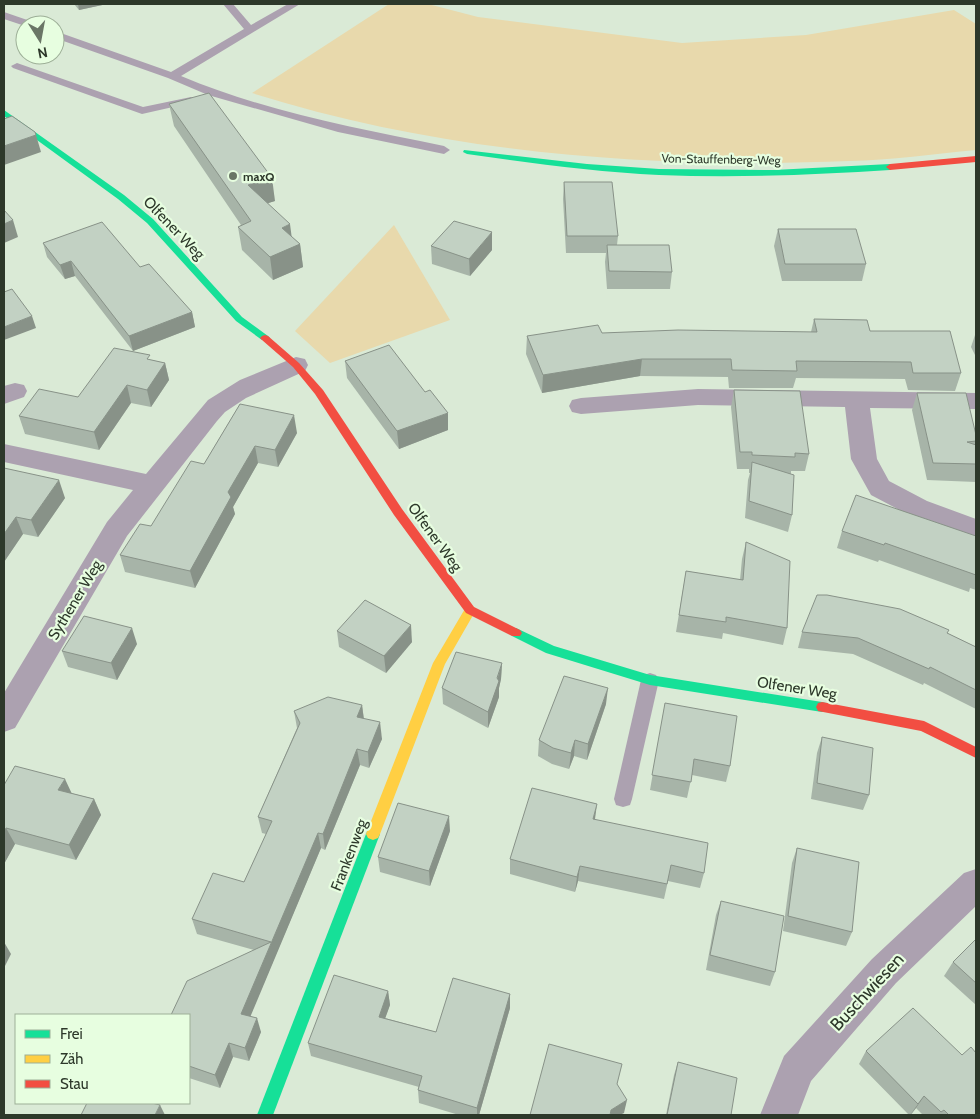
<svg xmlns="http://www.w3.org/2000/svg" width="980" height="1119" viewBox="0 0 980 1119" font-family="Cabin,sans-serif">
<style>
.green{fill:#e8d9ac}
.lines{fill:none;stroke-linecap:round;stroke-linejoin:round}
.lane{fill:#aca1b0;fill-rule:evenodd}
.street{fill:#aca1b0;fill-rule:evenodd}
.fast{fill:#16e098;fill-rule:evenodd}
.slow{fill:#ffcf43;fill-rule:evenodd}
.jam{fill:#f24e42;fill-rule:evenodd}
.wall{fill:#a7b4a8}
.shaded-wall{fill:#889288}
.building{fill:#c2d1c3;stroke:#889288}
.poi-dot{fill:#6a7666;stroke:#e7fee0;stroke-width:2}
.labels{text-anchor:middle;dominant-baseline:central;stroke-width:4.5;stroke-linejoin:round;paint-order:stroke}
.far-street-label{font-size:12px;fill:#2d382a;stroke:#e7fee0}
.far-poi-label{font-size:12px;font-weight:bold;fill:#2d382a;stroke:#e7fee0;text-anchor:start}
.street-label{font-size:15px;fill:#2d382a;stroke:#e7fee0}
.near-street-label{font-size:18px;fill:#2d382a;stroke:#e7fee0}
</style>
<rect width="100%" height="100%" fill="#daead6"/>
<g class="green">
<path d="M389,4H428L478,17L682,43L806,35L954,10L976,24V150C934,154 891,160 849,161C649,169 443,153 252,93Z"/>
<path d="M394,225L450,320L330,363L295,331Z"/>
</g>
<g class="lines">
<g class="lane">
<path d="M223,4H233L251,25L288,4H300L181,76C264,111 355,128 444,146L450,150L444,154L338,132L208,95L168,78L55,38V31L171,72L244,29Z"/>
<path d="M4,12L36,23L37,25L25,26L4,19Z"/>
<path d="M17,63L143,107L191,97L197,100L195,102L142,114L13,68L11,66Z"/>
<path d="M650,673L656,675L659,680L632,799L630,805L623,807L616,805L614,799L641,680L644,675Z"/>
</g>
<g class="street">
<path d="M296,357L305,359L308,365L305,371L246,398L225,412L217,421L127,536L15,728L4,732V693L107,522L133,490L4,462V444L146,474L208,400L240,380Z"/>
<path d="M15,383L24,385L27,391L24,397L4,404V386Z"/>
<path d="M698,389L976,393V409L870,408L877,459L889,481L927,501L976,519V539L909,515L871,495L851,459L845,407L698,405L581,414L572,412L569,406L572,400L581,398Z"/>
<path d="M976,869V906L896,983L811,1081L798,1115H760L784,1056L872,959L964,873Z"/>
</g>
<g class="fast">
<path d="M4,110L124,195L153,219L242,317L268,336L270,338L268,340H262L236,321L147,223L118,199L4,116Z"/>
<path d="M464,150L587,164L659,169L774,170L890,164L894,167L890,170C813,175 736,178 659,175C595,172 531,163 467,154L463,152Z"/>
<path d="M516,628L554,646L650,675L822,702L826,703L828,707L826,711L822,712L650,685L546,653L512,636L510,633L512,630Z"/>
<path d="M373,828L378,830L380,834L273,1115H257L366,834L368,830Z"/>
</g>
<path class="slow" d="M470,605L474,607L476,610L445,664L380,834L378,838L373,840L368,838L366,834L433,663L466,607Z"/>
<g class="jam">
<path d="M976,156V162L890,170L886,167L890,164Z"/>
<path d="M265,335L268,336L299,363L323,390L402,509L474,607L520,630L522,633L520,636H512L466,613L394,515L315,394L293,367L262,340L260,338L262,336Z"/>
<path d="M822,702L924,721L976,747V758L921,731L818,711L816,707L818,703Z"/>
</g>
</g>
<g class="wall">
<path d="M74,4H107L79,10Z"/>
<path d="M169,104L275,201L268,203L292,237L300,244L303,267L273,280L242,250L238,227L241,225L174,126Z"/>
<path d="M564,182L618,236L617,245L672,272L670,289H607L605,262L606,253H566L563,199Z"/>
<path d="M778,229L866,264L862,281H782L774,246Z"/>
<path d="M43,243L140,267L192,312L195,327L133,351L75,276L65,279L47,257Z"/>
<path d="M431,246L492,250L470,276L432,264Z"/>
<path d="M814,319L870,331L961,373L955,391L908,390L905,379L796,378L793,388H729L728,377L640,376L542,393L526,354L527,336L602,333L811,332Z"/>
<path d="M976,332V357L971,347Z"/>
<path d="M151,360L165,363L169,380L151,407L131,403L99,450L25,434L19,416L78,397Z"/>
<path d="M345,361L448,430L399,449L347,378Z"/>
<path d="M734,390L809,454L805,471H791V474L792,515L788,532L745,518L748,480L750,473H749V469H737L731,407Z"/>
<path d="M917,393L976,435V482L927,480L912,410Z"/>
<path d="M240,404L297,433L278,467L258,463L233,507L235,514L195,588L125,572L120,555L151,526L204,464Z"/>
<path d="M4,468L65,498L38,537L23,534L4,562Z"/>
<path d="M842,531L976,536V590L970,588L969,592L879,560L878,562L837,548Z"/>
<path d="M746,542L787,628L783,645L723,633L722,639L676,632L686,571L740,580L742,559Z"/>
<path d="M337,631L412,642L386,673L339,647Z"/>
<path d="M802,632L947,633L976,647V709L924,683L923,685L853,654L798,648Z"/>
<path d="M137,644L117,680L68,667L62,651Z"/>
<path d="M502,663L501,679L499,688V697L488,728L443,704L442,688Z"/>
<path d="M665,703L730,766L726,782L692,775L687,798L650,790Z"/>
<path d="M606,704L587,760L574,756L569,769L552,764L538,756L539,740Z"/>
<path d="M362,705L364,719L382,739L369,768L360,765L325,850L321,848L250,1016L261,1032L249,1061L233,1057L220,1088L189,1078V1015L254,950L197,934L192,919L244,882L266,834L262,833L258,817L297,728L294,711Z"/>
<path d="M822,737L869,795L863,810L811,799L817,753Z"/>
<path d="M4,785L71,793L94,799L101,815L76,860L15,844L4,864Z"/>
<path d="M595,820L704,873L700,888L668,881L664,899L578,881L575,892L510,874V859Z"/>
<path d="M450,831L430,886L380,872L378,857Z"/>
<path d="M797,848L852,932L846,946L783,931L792,863Z"/>
<path d="M721,901L775,972L770,986L706,970L716,915Z"/>
<path d="M976,939V1005L944,976L953,962Z"/>
<path d="M388,991L390,1005L385,1018L436,1032L510,994V1008L479,1115H459L419,1103L418,1090L419,1087L311,1056L308,1043Z"/>
<path d="M866,1051L976,1115H923L916,1108L911,1115H909L859,1064Z"/>
<path d="M678,1062L731,1115H666L674,1075Z"/>
</g>
<g class="shaded-wall">
<path d="M78,4H107L79,10Z"/>
<path d="M36,135L41,152L4,165V146Z"/>
<path d="M272,178L275,201L252,208L248,185Z"/>
<path d="M13,220L18,237L4,243V224Z"/>
<path d="M290,224L293,247L300,244L303,267L273,280L270,257L282,228Z"/>
<path d="M492,232V250L470,276L469,259Z"/>
<path d="M71,261L75,276L65,279L60,265Z"/>
<path d="M192,312L195,327L133,351L129,336Z"/>
<path d="M32,316L36,328L4,340V327Z"/>
<path d="M642,359L640,376L542,393L543,375Z"/>
<path d="M165,363L169,380L151,407L147,390Z"/>
<path d="M127,385L131,403L99,450L94,432Z"/>
<path d="M448,413V430L399,449L397,431Z"/>
<path d="M294,415L297,433L278,467L275,450Z"/>
<path d="M255,446L258,463L233,507L235,514L195,588L190,571L228,492Z"/>
<path d="M59,480L65,498L38,537L31,520Z"/>
<path d="M16,517L23,534L4,562V534Z"/>
<path d="M411,625L412,642L386,673L384,656Z"/>
<path d="M132,628L137,644L117,680L111,663Z"/>
<path d="M502,663L501,679L499,688V697L488,728V712Z"/>
<path d="M608,688L606,704L587,760L588,744Z"/>
<path d="M362,705L364,721L357,717Z"/>
<path d="M380,722L382,739L369,768L368,752Z"/>
<path d="M575,740L574,756L569,769L571,753Z"/>
<path d="M357,749L360,765L325,850L323,834Z"/>
<path d="M65,779L72,794L58,790Z"/>
<path d="M94,799L101,815L76,860L69,845Z"/>
<path d="M597,804L595,819L591,835L593,819Z"/>
<path d="M449,816L450,831L430,886L429,871Z"/>
<path d="M6,828L15,844L4,864V833Z"/>
<path d="M318,833L321,848L246,1027L241,1014Z"/>
<path d="M580,866L578,881L575,892L577,877Z"/>
<path d="M4,942L11,954L4,968Z"/>
<path d="M388,991L390,1005L381,1030L379,1017Z"/>
<path d="M510,994V1008L479,1115H477V1108Z"/>
<path d="M257,1018L261,1032L249,1061L245,1048Z"/>
<path d="M229,1043L233,1057L220,1088L215,1075Z"/>
<path d="M924,1096L916,1108L910,1115L918,1104Z"/>
<path d="M627,1100L624,1113L620,1115H610L611,1110Z"/>
<path d="M160,1105L165,1115H155Z"/>
</g>
<g class="building">
<path d="M209,93L272,178L248,185L290,224L282,228L300,244L270,257L238,227L251,221L169,104Z"/>
<path d="M12,116L35,132L36,135L4,146V119Z"/>
<path d="M564,182H612L618,236H567Z"/>
<path d="M4,210L13,220L4,224Z"/>
<path d="M454,221L492,232L469,259L431,246Z"/>
<path d="M102,222L140,267L149,264L192,312L129,336L71,261L60,265L43,243Z"/>
<path d="M778,229H856L866,264H785Z"/>
<path d="M607,245H669L672,272L609,271Z"/>
<path d="M12,289L32,316L4,327V292Z"/>
<path d="M814,319L867,320L870,331H950L961,373H913L911,362L796,361L797,371L732,370L731,359H642L543,375L527,336L598,325L602,333L678,330L817,332Z"/>
<path d="M389,345L425,392L430,390L448,413L397,431L345,361Z"/>
<path d="M114,348L150,355L147,359L165,363L147,390L127,385L94,432L19,416L39,389L78,397Z"/>
<path d="M734,390L800,391L809,454L795,453V457L752,455V452H740Z"/>
<path d="M917,393H966L976,435V441L967,442L976,445V464L933,463Z"/>
<path d="M240,404L294,415L275,450L255,446L228,492L231,497L190,571L120,555L140,524L151,526L191,461L204,464Z"/>
<path d="M752,462L794,475L792,515L749,501Z"/>
<path d="M4,468L59,480L31,520L16,517L4,534Z"/>
<path d="M856,495L976,536V575L885,543L884,545L842,531Z"/>
<path d="M746,542L790,561L787,628L726,617V622L679,615L686,571L743,580Z"/>
<path d="M817,595H827L900,609L949,630L947,633L976,647V690L930,667L929,669L858,638L802,632Z"/>
<path d="M365,600L411,625L384,656L337,631Z"/>
<path d="M84,616L132,628L111,663L62,651Z"/>
<path d="M456,652L502,663L497,678L499,681L488,712L442,688Z"/>
<path d="M564,676L608,688L588,744L575,740L571,753L553,748L539,740Z"/>
<path d="M328,697L362,705L357,717L380,722L368,752L357,749L323,834L318,833L241,1014L257,1018L245,1048L229,1043L215,1075L189,1066V1015H171L187,981L271,942L192,919L213,873L244,882L272,821L258,817L300,723L294,711Z"/>
<path d="M665,703L737,716L730,766L694,759L691,782L652,775Z"/>
<path d="M822,737L873,748L869,795L817,783Z"/>
<path d="M15,766L65,779L58,790L94,799L69,845L6,828L4,833V785Z"/>
<path d="M532,788L597,804L593,819L708,843L704,873L671,865L667,884L580,866L577,877L510,859Z"/>
<path d="M398,803L449,816L429,871L378,857Z"/>
<path d="M797,848L859,862L852,932L788,916Z"/>
<path d="M721,901L784,916L775,972L710,955Z"/>
<path d="M976,939V983L953,962Z"/>
<path d="M334,975L388,991L379,1017L436,1032L453,978L510,994L477,1108L418,1090L422,1076L308,1043Z"/>
<path d="M913,1008L962,1055L971,1047L976,1053V1115H949L944,1110L941,1112L924,1096L918,1104L866,1051Z"/>
<path d="M549,1044L622,1064L617,1084L627,1100L611,1110L610,1115H530Z"/>
<path d="M678,1062L737,1078L731,1115H667Z"/>
<path d="M87,1103H152L160,1105L155,1115H81Z"/>
</g>
<circle class="poi-dot" cx="233" cy="176" r="5"/>
<g class="labels">
<g class="far-street-label">
<text transform="translate(721 159) rotate(1)">Von-Stauffenberg-Weg</text>
</g>
<g class="far-poi-label">
<text x="243" y="176">maxQ</text>
</g>
<g class="street-label">
<text transform="translate(174 228) rotate(46)">Olfener Weg</text>
<text transform="translate(435 537) rotate(54)">Olfener Weg</text>
<text transform="translate(75 600) rotate(-59)">Sythener Weg</text>
<text transform="translate(797 688) rotate(9)">Olfener Weg</text>
<text transform="translate(349 855) rotate(-69)">Frankenweg</text>
</g>
<g class="near-street-label">
<text transform="translate(867 992) rotate(-47)">Buschwiesen</text>
</g>
</g>
<rect width="980" height="1119" fill="none" stroke="#2d382a" stroke-width="10"/>
<rect x="15" y="1014" width="175" height="90" fill="#e7fee0" stroke="#9daf97"/>
<rect x="25" y="1030" width="25" height="8" fill="#16e098" stroke="#9daf97"/>
<text x="60" y="1039" font-size="15" fill="#2d382a">Frei</text>
<rect x="25" y="1055" width="25" height="8" fill="#ffcf43" stroke="#9daf97"/>
<text x="60" y="1064" font-size="15" fill="#2d382a">Zäh</text>
<rect x="25" y="1080" width="25" height="8" fill="#f24e42" stroke="#9daf97"/>
<text x="60" y="1089" font-size="15" fill="#2d382a">Stau</text>
<g transform="translate(40 40) rotate(169)"><circle r="24" fill="#e7fee0" stroke="#9daf97"/>
<path d="M0-4L9 19L0 12L-9 19Z" fill="#6a7666"/>
<text y="-8" font-size="14" font-weight="bold" text-anchor="middle" fill="#2d382a">N</text>
</g>
</svg>
